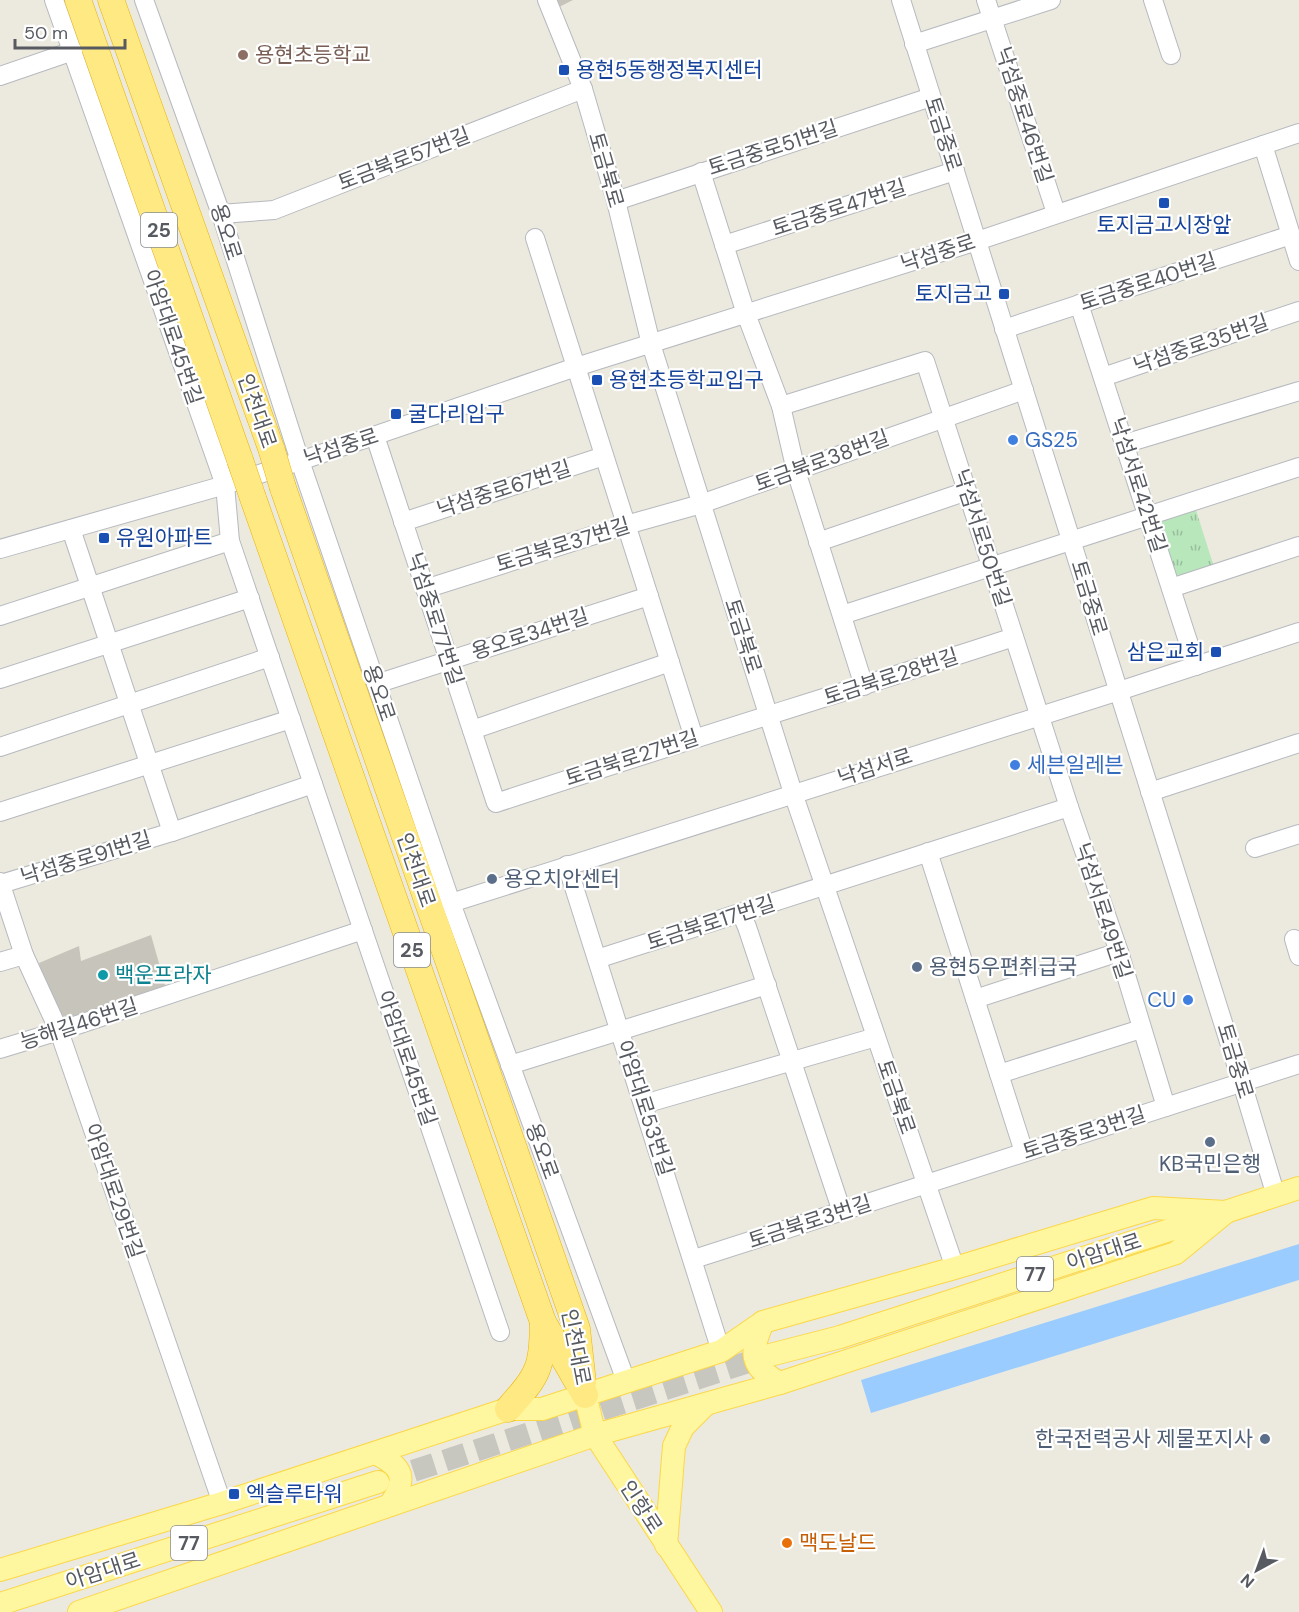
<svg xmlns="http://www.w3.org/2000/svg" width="1299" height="1612" viewBox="0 0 1299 1612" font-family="'DM Sans','Noto Sans KR',sans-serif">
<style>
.park{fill:url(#park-tufts)}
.water{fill:#9bccff}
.building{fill:#c7c4bb}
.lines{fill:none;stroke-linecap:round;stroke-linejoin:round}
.major-tunnel{stroke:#c7c6bf;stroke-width:22;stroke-dasharray:22 11;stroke-linecap:butt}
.minor-casing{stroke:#b6b9bf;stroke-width:20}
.major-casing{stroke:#fcd747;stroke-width:24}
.highway-casing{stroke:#eab300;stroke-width:27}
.minor{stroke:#fff;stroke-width:18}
.major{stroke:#fff7a0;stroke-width:22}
.highway{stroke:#ffe982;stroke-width:26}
.highway-bridge-casing{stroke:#eab300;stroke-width:27;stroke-linecap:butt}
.highway-bridge{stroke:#ffe982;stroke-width:26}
.education-dot{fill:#8d6e63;stroke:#fff;stroke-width:2}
.transit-dot{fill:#1a4fb4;stroke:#fff;stroke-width:2}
.shop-dot{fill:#3f7fe0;stroke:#fff;stroke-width:2}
.service-dot{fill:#5c6f8a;stroke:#fff;stroke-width:2}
.culture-dot{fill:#0f9aa8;stroke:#fff;stroke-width:2}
.food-dot{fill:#e8710a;stroke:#fff;stroke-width:2}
.labels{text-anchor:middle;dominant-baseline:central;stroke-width:4.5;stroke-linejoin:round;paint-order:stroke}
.shield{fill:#fff;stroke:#898c90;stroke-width:1.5}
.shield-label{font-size:20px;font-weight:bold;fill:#575b61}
.education-label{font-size:21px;fill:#785e54;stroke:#fff;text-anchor:start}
.transit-label{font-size:21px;fill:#164399;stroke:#fff;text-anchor:start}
.street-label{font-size:21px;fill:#575b61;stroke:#fff}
.shop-label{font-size:21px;fill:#366cbe;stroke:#fff;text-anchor:start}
.service-label{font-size:21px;fill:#4e5e75;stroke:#fff;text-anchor:start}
.culture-label{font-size:21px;fill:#0d838f;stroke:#fff;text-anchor:start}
.food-label{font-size:21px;fill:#c56008;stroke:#fff;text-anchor:start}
</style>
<defs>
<pattern id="park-tufts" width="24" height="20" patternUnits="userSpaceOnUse" patternTransform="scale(1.5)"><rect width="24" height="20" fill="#b8e7bb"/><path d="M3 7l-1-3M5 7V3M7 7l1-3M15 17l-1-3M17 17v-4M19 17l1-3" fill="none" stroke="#98be9b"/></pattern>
</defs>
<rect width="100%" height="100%" fill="#eceade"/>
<path class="park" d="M1194,504L1215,570L1173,585L1151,517Z"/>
<path class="water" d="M1299,1244V1280L871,1413L861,1380Z"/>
<g class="building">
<path d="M548,0H573L553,10Z"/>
<path d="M151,935L166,988L57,1022L39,963L79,946L81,961Z"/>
</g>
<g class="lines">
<path class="major-tunnel" d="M382,1481L770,1355"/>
<g class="minor-casing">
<g id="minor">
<path d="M54,0L225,485L230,541L500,1332"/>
<path d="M144,0L221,214L300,461L451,903L626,1381"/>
<path d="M547,0L583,89L616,201L651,344L793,793L955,1268"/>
<path d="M901,0L1242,1083L1276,1196"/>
<path d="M986,0L1056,213"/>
<path d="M1153,0L1171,55"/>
<path d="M914,44L1051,0"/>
<path d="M0,76L73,51"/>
<path d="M1263,145L1299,261"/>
<path d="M701,172L746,314L781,406L796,471L864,686"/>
<path d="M616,201L931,97"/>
<path d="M221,214L274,210L583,89"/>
<path d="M535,238L694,738"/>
<path d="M724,245L955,171"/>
<path d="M1079,304L1196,666"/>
<path d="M1004,329L1291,235"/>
<path d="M1103,377L1299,311"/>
<path d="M781,406L925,361L1069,807L1119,952L1166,1107"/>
<path d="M375,436L496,803C668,746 842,693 1014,637"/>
<path d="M1124,444L1299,391"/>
<path d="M403,522L604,456"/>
<path d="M71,529L172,832"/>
<path d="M818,542L967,491"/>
<path d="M0,549L225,485L300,461L576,367L977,241L1299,133"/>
<path d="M1171,588L1299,546"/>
<path d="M425,589L626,525L701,504L1024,390"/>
<path d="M842,615L1299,467"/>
<path d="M0,616L230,541"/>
<path d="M0,679L250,598"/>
<path d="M376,684L649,596"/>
<path d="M472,730L670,662"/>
<path d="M0,747L270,657"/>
<path d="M1150,792L1299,743"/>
<path d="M0,812L291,719"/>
<path d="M1255,848L1299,834"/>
<path d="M928,852L1024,1152"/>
<path d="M567,865L721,1351"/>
<path d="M0,882L24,955L59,1031L222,1503"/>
<path d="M1,884L172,832L313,784"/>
<path d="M451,903L1119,691L1299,632"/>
<path d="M741,913L747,927L842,1212"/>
<path d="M1294,939L1299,956"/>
<path d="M597,959L1069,807"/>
<path d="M0,962L24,955"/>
<path d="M975,999L1119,952"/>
<path d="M0,1049L59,1031L363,930"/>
<path d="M510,1065L767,985"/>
<path d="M999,1074L1141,1029"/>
<path d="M644,1104L876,1037"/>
<path d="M694,1259L1299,1064"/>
</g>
</g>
<g class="major-casing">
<g id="major">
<path d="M763,1322C750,1352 749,1367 780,1383"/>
<path d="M770,1355L840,1337L1299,1188"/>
<path d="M585,1395L595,1435L711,1612"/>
<path d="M375,1453C403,1467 408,1478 390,1505"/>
<path d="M666,1545L674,1446L683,1427L705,1405"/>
<path d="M0,1570L222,1503L508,1409H542L585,1395L721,1351L763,1322L955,1268L1153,1208L1226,1212"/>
<path d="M0,1604L378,1482"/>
<path d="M79,1612L595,1435L780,1383L1176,1253L1226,1212"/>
</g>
</g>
<g class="highway-casing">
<g id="highway">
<path d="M78,0L240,460"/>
<path d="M111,0L272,451"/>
<path d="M283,488L577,1329L583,1383"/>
<path d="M253,498L543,1322L585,1395"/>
<path d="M508,1409C539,1374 542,1369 543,1322"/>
</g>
</g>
<use href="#minor" class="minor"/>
<use href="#major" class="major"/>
<use href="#highway" class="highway"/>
<g class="highway-bridge-casing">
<g id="highway-bridge">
<path d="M272,451L283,488"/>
<path d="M240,460L253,498"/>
</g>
</g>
<use href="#highway-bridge" class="highway-bridge"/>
</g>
<circle class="education-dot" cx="243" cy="55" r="6"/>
<g class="transit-dot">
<rect x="558" y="64" width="12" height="12" rx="3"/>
<rect x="1158" y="197" width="12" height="12" rx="3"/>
<rect x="998" y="288" width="12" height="12" rx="3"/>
<rect x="591" y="374" width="12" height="12" rx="3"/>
<rect x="390" y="408" width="12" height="12" rx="3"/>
<rect x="98" y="532" width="12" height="12" rx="3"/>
<rect x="1210" y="646" width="12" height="12" rx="3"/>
<rect x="228" y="1488" width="12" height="12" rx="3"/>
</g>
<g class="shop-dot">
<circle cx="1013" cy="440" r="6"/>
<circle cx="1015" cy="765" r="6"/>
<circle cx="1188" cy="1000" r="6"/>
</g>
<g class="service-dot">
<circle cx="492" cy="879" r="6"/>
<circle cx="917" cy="967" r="6"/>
<circle cx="1210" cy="1142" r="6"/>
<circle cx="1265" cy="1439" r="6"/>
</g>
<circle class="culture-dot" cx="103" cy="975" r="6"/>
<circle class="food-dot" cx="787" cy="1543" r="6"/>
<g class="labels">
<g class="shield">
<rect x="141" y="213" width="36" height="34" rx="4.5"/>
<rect x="394" y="933" width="36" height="34" rx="4.5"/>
<rect x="1017" y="1257" width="36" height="34" rx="4.5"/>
<rect x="171" y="1526" width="36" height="34" rx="4.5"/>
</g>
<g class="shield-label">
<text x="159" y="230">25</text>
<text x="412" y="950">25</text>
<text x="1035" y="1274">77</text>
<text x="189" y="1543">77</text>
</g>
<g class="education-label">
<text x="255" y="55">용현초등학교</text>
</g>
<g class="transit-label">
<text x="576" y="70">용현5동행정복지센터</text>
<text x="1164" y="225" text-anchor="middle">토지금고시장앞</text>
<text x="992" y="294" text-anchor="end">토지금고</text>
<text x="609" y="380">용현초등학교입구</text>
<text x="408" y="414">굴다리입구</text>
<text x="116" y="538">유원아파트</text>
<text x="1204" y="652" text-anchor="end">삼은교회</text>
<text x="246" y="1494">엑슬루타워</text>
</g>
<g class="street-label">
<text transform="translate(1024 115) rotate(72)">낙섬중로46번길</text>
<text transform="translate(943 134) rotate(72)">토금중로</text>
<text transform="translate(773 148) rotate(-18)">토금중로51번길</text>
<text transform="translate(404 159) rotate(-21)">토금북로57번길</text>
<text transform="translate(606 170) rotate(74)">토금북로</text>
<text transform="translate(839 208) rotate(-18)">토금중로47번길</text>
<text transform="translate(226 232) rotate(72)">용오로</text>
<text transform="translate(938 253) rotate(-18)">낙섬중로</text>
<text transform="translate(1148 282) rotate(-18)">토금중로40번길</text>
<text transform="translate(173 337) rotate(71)">아암대로45번길</text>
<text transform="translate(1201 344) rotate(-19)">낙섬중로35번길</text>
<text transform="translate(257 411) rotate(71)">인천대로</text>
<text transform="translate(341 447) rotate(-18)">낙섬중로</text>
<text transform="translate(822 461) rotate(-20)">토금북로38번길</text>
<text transform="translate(1138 485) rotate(72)">낙섬서로42번길</text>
<text transform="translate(504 489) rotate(-18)">낙섬중로67번길</text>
<text transform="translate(982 538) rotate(72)">낙섬서로50번길</text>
<text transform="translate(563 545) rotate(-17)">토금북로37번길</text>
<text transform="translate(1089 598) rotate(73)">토금중로</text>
<text transform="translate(435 619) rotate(72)">낙섬중로77번길</text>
<text transform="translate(530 634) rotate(-18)">용오로34번길</text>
<text transform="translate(743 636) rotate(72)">토금북로</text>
<text transform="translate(891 677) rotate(-18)">토금북로28번길</text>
<text transform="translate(379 693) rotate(71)">용오로</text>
<text transform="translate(632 758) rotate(-18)">토금북로27번길</text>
<text transform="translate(875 767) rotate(-18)">낙섬서로</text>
<text transform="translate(86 858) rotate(-17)">낙섬중로91번길</text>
<text transform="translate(416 870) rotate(71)">인천대로</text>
<text transform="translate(1103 911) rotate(72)">낙섬서로49번길</text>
<text transform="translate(711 923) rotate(-18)">토금북로17번길</text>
<text transform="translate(79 1024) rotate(-18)">능해길46번길</text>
<text transform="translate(407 1058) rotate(71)">아암대로45번길</text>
<text transform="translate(1235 1061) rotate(73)">토금중로</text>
<text transform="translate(896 1097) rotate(71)">토금북로</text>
<text transform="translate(645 1108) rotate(72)">아암대로53번길</text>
<text transform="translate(1084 1133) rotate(-18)">토금중로3번길</text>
<text transform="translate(542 1151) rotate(70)">용오로</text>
<text transform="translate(114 1191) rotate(71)">아암대로29번길</text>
<text transform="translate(810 1222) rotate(-18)">토금북로3번길</text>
<text transform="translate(1104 1252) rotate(-18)">아암대로</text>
<text transform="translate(576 1347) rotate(79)">인천대로</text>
<text transform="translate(641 1507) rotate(57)">인항로</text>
<text transform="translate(103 1571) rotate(-18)">아암대로</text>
</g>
<g class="shop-label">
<text x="1025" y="440">GS25</text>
<text x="1027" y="765">세븐일레븐</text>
<text x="1176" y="1000" text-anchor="end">CU</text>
</g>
<g class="service-label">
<text x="504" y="879">용오치안센터</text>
<text x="929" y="967">용현5우편취급국</text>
<text x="1210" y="1164" text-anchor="middle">KB국민은행</text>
<text x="1253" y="1439" text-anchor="end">한국전력공사 제물포지사</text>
</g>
<g class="culture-label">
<text x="115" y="975">백운프라자</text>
</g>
<g class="food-label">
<text x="799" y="1543">맥도날드</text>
</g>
</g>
<g transform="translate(1257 1570) rotate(221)" stroke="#ffffff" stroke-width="4.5" paint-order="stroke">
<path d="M0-4.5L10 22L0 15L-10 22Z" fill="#575b61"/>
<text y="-9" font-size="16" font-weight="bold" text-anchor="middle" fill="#575b61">N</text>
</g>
<path d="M15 39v9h110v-9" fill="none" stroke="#575b61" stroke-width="3"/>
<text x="24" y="39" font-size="18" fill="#575b61" stroke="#ffffff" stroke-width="4.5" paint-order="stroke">50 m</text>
</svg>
